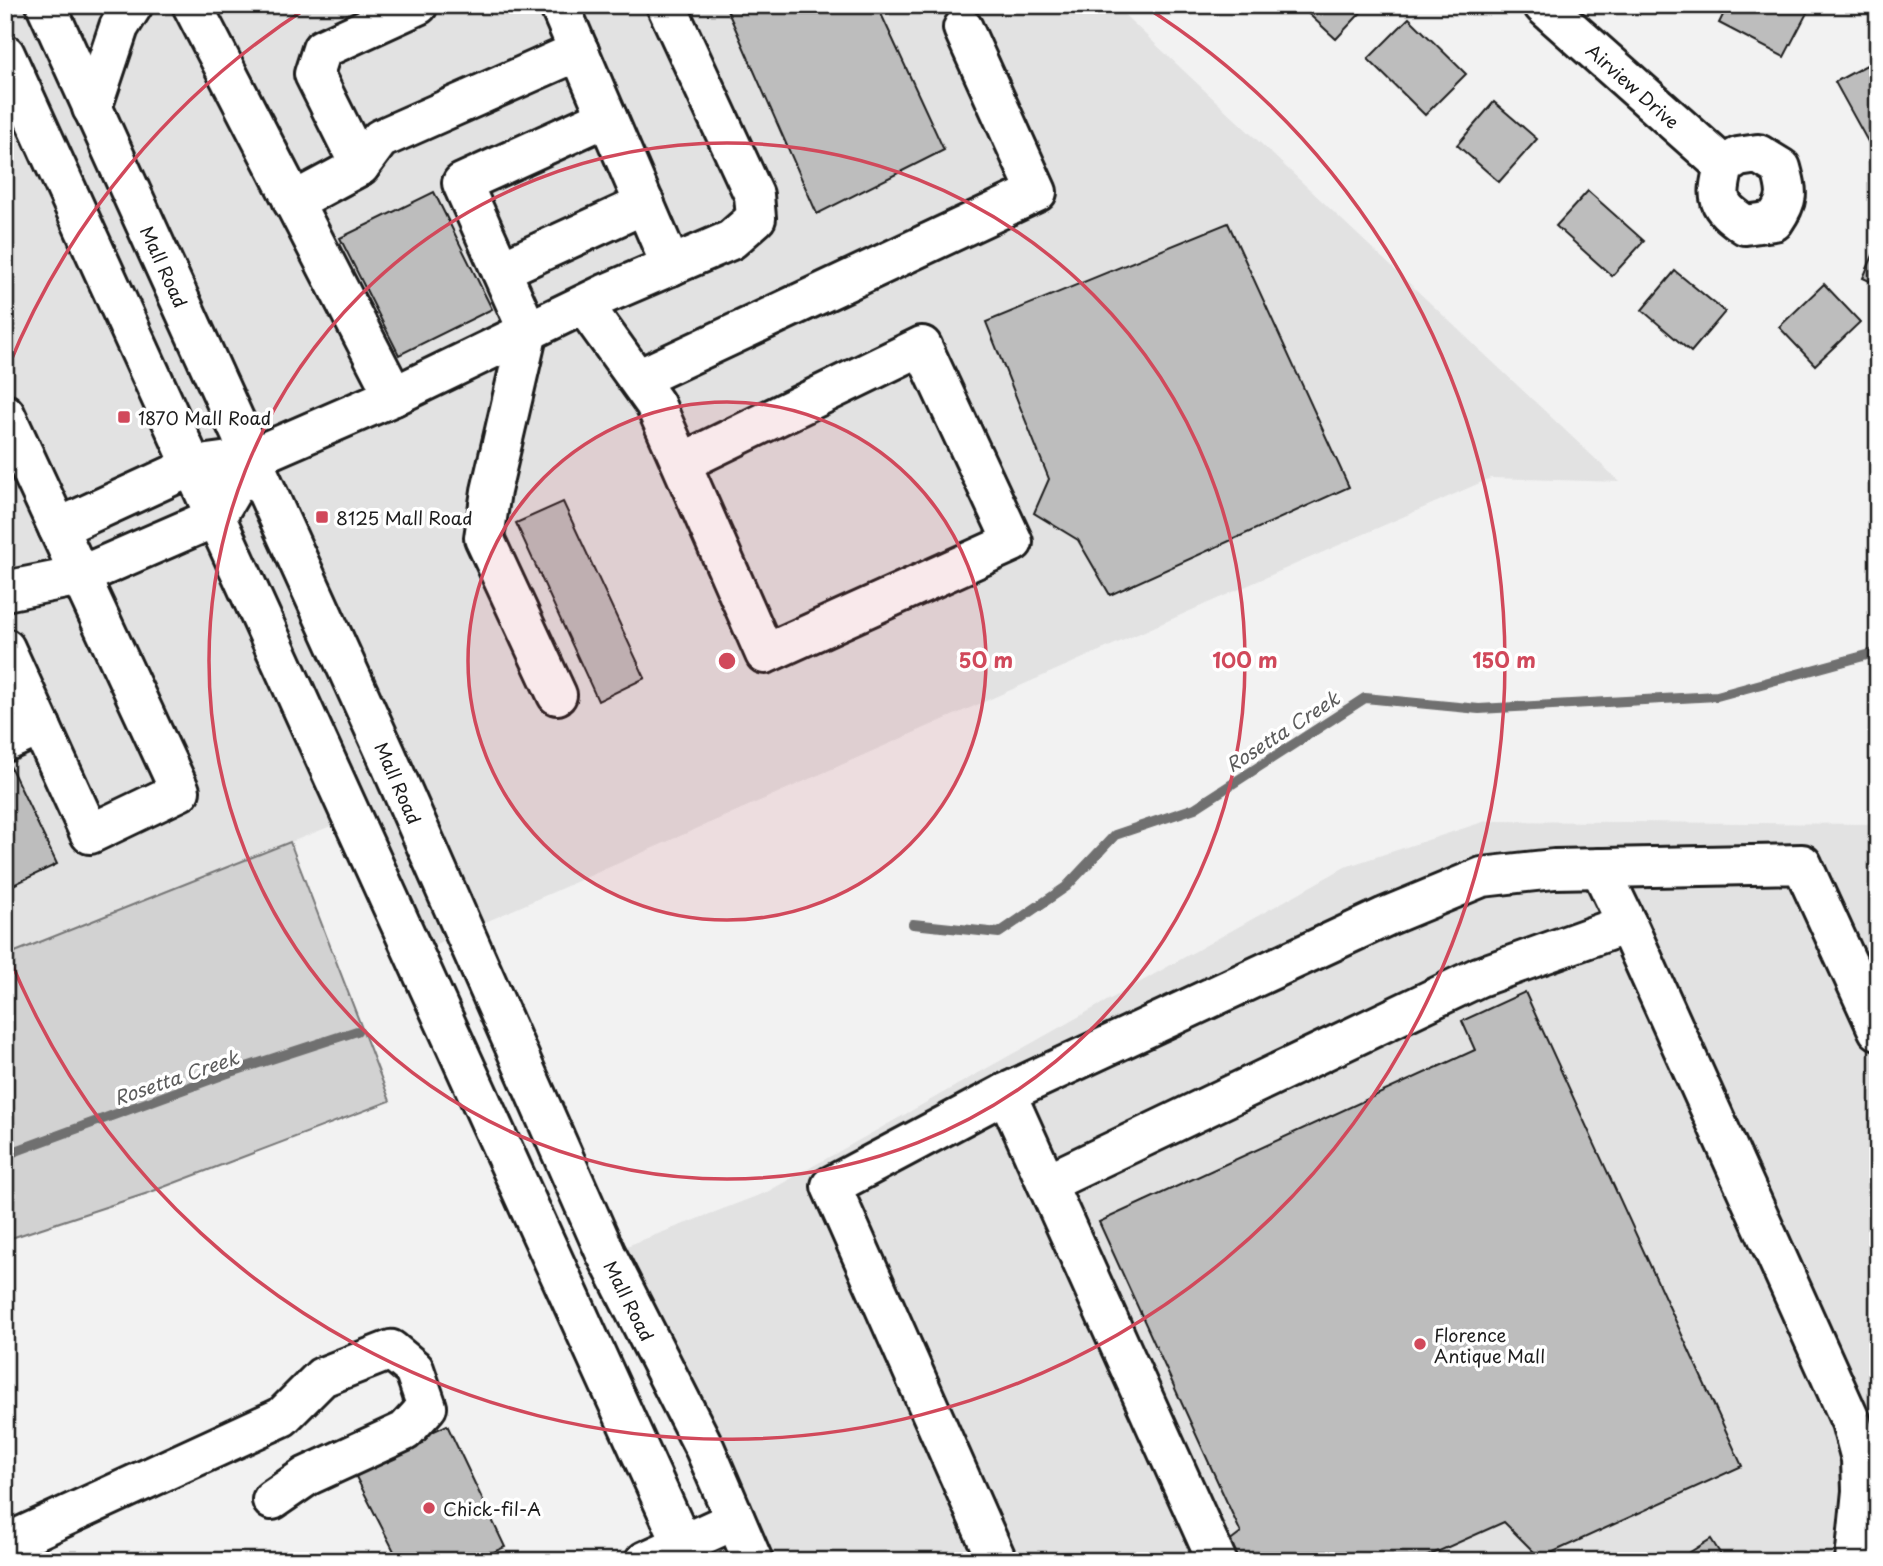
<svg xmlns="http://www.w3.org/2000/svg" width="1883" height="1566" viewBox="0 0 1883 1566" font-family="'Playpen Sans',sans-serif">
<style>
.built{fill:#e2e2e2}
.green{fill:#d2d2d2;stroke:#777;stroke-width:2}
.lines{fill:none;stroke-linecap:round;stroke-linejoin:round}
.stream{stroke:#707070;stroke-width:10}
.building{fill:#bdbdbd;stroke:#1c1c1c;stroke-width:2}
.minor-casing{stroke:#1c1c1c;stroke-width:44}
.major-casing{stroke:#1c1c1c;stroke-width:44}
.minor{stroke:#fff;stroke-width:38}
.major{stroke:#fff;stroke-width:38}
.ring{fill:none;stroke:#d1495b;stroke-width:3.5}
.poi-dot{fill:#d1495b;stroke:#fff;stroke-width:2.5}
.labels{text-anchor:middle;dominant-baseline:central;stroke-width:7;stroke-linejoin:round;paint-order:stroke}
.street-label{font-size:18px;fill:#1c1c1c;stroke:#fff}
.poi-label{font-size:18px;fill:#1c1c1c;stroke:#fff;text-anchor:start}
.water-label{font-size:19px;font-style:italic;fill:#5b5b5b;stroke:#fff}
.centre{fill:#d1495b;stroke:#fff;stroke-width:3.5}
.ring-label{font-size:21px;text-anchor:middle;font-weight:bold;fill:#d1495b;stroke:#fff;stroke-width:7;stroke-linejoin:round;paint-order:stroke}
</style>
<rect width="100%" height="100%" fill="#f2f2f2"/>
<filter id="ink" filterUnits="userSpaceOnUse"><feTurbulence type="fractalNoise" baseFrequency=".0143" numOctaves="2"/><feDisplacementMap in="SourceGraphic" scale="14" xChannelSelector="R" yChannelSelector="G"/><feConvolveMatrix kernelMatrix="1 2 1 2 8 2 1 2 1" color-interpolation-filters="sRGB"/></filter>
<g filter="url(#ink)">
<g class="built">
<path d="M5,5H1114L1620,482L1491,478L413,954L351,818L5,956Z"/>
<path d="M1486,821L1878,824V1561H753L606,1254L767,1192L1345,867Z"/>
</g>
<path class="green" d="M290,842L390,1101L148,1193L5,1240V956Z"/>
<g class="lines">
<g class="stream">
<path d="M913,924L999,933L1066,887L1115,835L1195,808L1365,698L1479,709L1717,696L1878,652"/>
<path d="M5,1155L225,1074L357,1031"/>
</g>
</g>
<g class="building">
<path d="M725,5H877L944,150L817,214Z"/>
<path d="M1299,5H1368L1336,39Z"/>
<path d="M1728,5H1797L1808,11L1784,57L1719,23Z"/>
<path d="M1409,18L1466,74L1425,115L1368,59Z"/>
<path d="M1878,59V146L1872,149L1835,82Z"/>
<path d="M1494,102L1537,139L1499,182L1457,145Z"/>
<path d="M1588,191L1644,241L1612,276L1556,226Z"/>
<path d="M434,192L492,309L399,355L340,238Z"/>
<path d="M1228,223L1349,487L1110,595L1078,540L1034,513L1049,479L986,322Z"/>
<path d="M1878,244V285L1863,278Z"/>
<path d="M1675,271L1725,312L1691,352L1642,310Z"/>
<path d="M1824,284L1860,322L1815,365L1779,327Z"/>
<path d="M563,502L645,678L598,701L516,523Z"/>
<path d="M10,766L57,864L5,889V768Z"/>
<path d="M1525,992L1742,1466L1540,1558L1504,1522L1417,1561H1226L1220,1549L1241,1533L1099,1222L1475,1050L1462,1021Z"/>
<path d="M447,1425L505,1547L473,1561H399L352,1469Z"/>
<path d="M1711,1539L1725,1561H1676Z"/>
</g>
<g class="lines">
<g class="minor-casing">
<g id="minor">
<path d="M192,5L394,396"/>
<path d="M559,5L671,266"/>
<path id="s1" d="M1543,5L1724,166"/>
<path d="M92,108L119,27L133,5"/>
<path d="M1758,154L1781,168C1788,194 1789,199 1774,221L1745,225C1716,205 1716,199 1724,166L1738,157Z"/>
<path d="M360,166L380,139L579,51"/>
<path d="M293,202L360,166L314,74L322,49L418,5"/>
<path d="M501,270L645,204"/>
<path d="M584,305L655,404L765,654L1013,542L922,346L681,463"/>
<path d="M638,379L1037,192L963,28"/>
<path d="M5,414L180,791L90,834L5,648"/>
<path d="M58,528L193,466L251,458L394,396L605,294L731,240L756,218L754,195L666,5"/>
<path d="M5,591L80,576L216,517L251,458"/>
<path d="M557,695L484,538L491,491L528,331L462,183L607,117"/>
<path d="M5,742L41,726"/>
<path d="M1600,868L1627,924L1851,1422L1861,1459L1862,1491L1855,1561"/>
<path d="M1006,1093L1217,1561"/>
<path d="M1047,1183L1479,977L1627,924"/>
<path d="M5,1544L282,1417L322,1377L391,1350L414,1369L427,1407L405,1431L307,1476L272,1500"/>
<path d="M645,1561L735,1520"/>
<path d="M997,1561L831,1186L1006,1093L1385,917L1482,877L1554,869L1802,864L1878,1030"/>
</g>
</g>
<g class="major-casing">
<g id="major">
<path id="s2" d="M46,5L386,754L606,1254L705,1449L753,1561"/>
<path d="M5,54L690,1561"/>
</g>
</g>
<use href="#minor" class="minor"/>
<use href="#major" class="major"/>
</g>
</g>
<circle cx="727" cy="661" r="259" fill="#d1495b" fill-opacity=".12"/>
<g class="ring">
<circle cx="727" cy="661" r="259"/>
<circle cx="727" cy="661" r="518"/>
<path d="M7 370A777 777 0 0 1 310 6M1144 6A777 777 0 1 1 7 952"/>
</g>
<g class="poi-dot">
<rect x="117" y="410" width="14" height="14" rx="3.5"/>
<rect x="315" y="510" width="14" height="14" rx="3.5"/>
<circle cx="1420" cy="1344" r="7"/>
<circle cx="429" cy="1508" r="7"/>
</g>
<g class="labels">
<g class="street-label">
<text stroke="none"><textPath href="#s1" startOffset="121">Airview Drive</textPath></text>
<text stroke="none"><textPath href="#s2" startOffset="287">Mall Road</textPath></text>
<text stroke="none"><textPath href="#s2" startOffset="854">Mall Road</textPath></text>
<text stroke="none"><textPath href="#s2" startOffset="1421">Mall Road</textPath></text>
</g>
<g class="poi-label">
<text x="138" y="417">1870 Mall Road</text>
<text x="336" y="517">8125 Mall Road</text>
<text x="1434" y="1334">Florence<tspan x="1434" dy="21">Antique Mall</tspan></text>
<text x="443" y="1508">Chick-fil-A</text>
</g>
<g class="water-label">
<text transform="translate(1282 731) rotate(-33)">Rosetta Creek</text>
<text transform="translate(176 1077) rotate(-19)">Rosetta Creek</text>
</g>
</g>
<circle cx="727" cy="661" r="10" class="centre"/>
<g class="ring-label">
<text x="986" y="668">50 m</text>
<text x="1245" y="668">100 m</text>
<text x="1504" y="668">150 m</text>
</g>
<rect width="1883" height="1566" fill="none" stroke="#fff" stroke-width="28"/>
<rect x="14" y="14" width="1855" height="1538" fill="none" stroke="#1c1c1c" stroke-width="2.5" filter="url(#ink)"/>
</svg>
